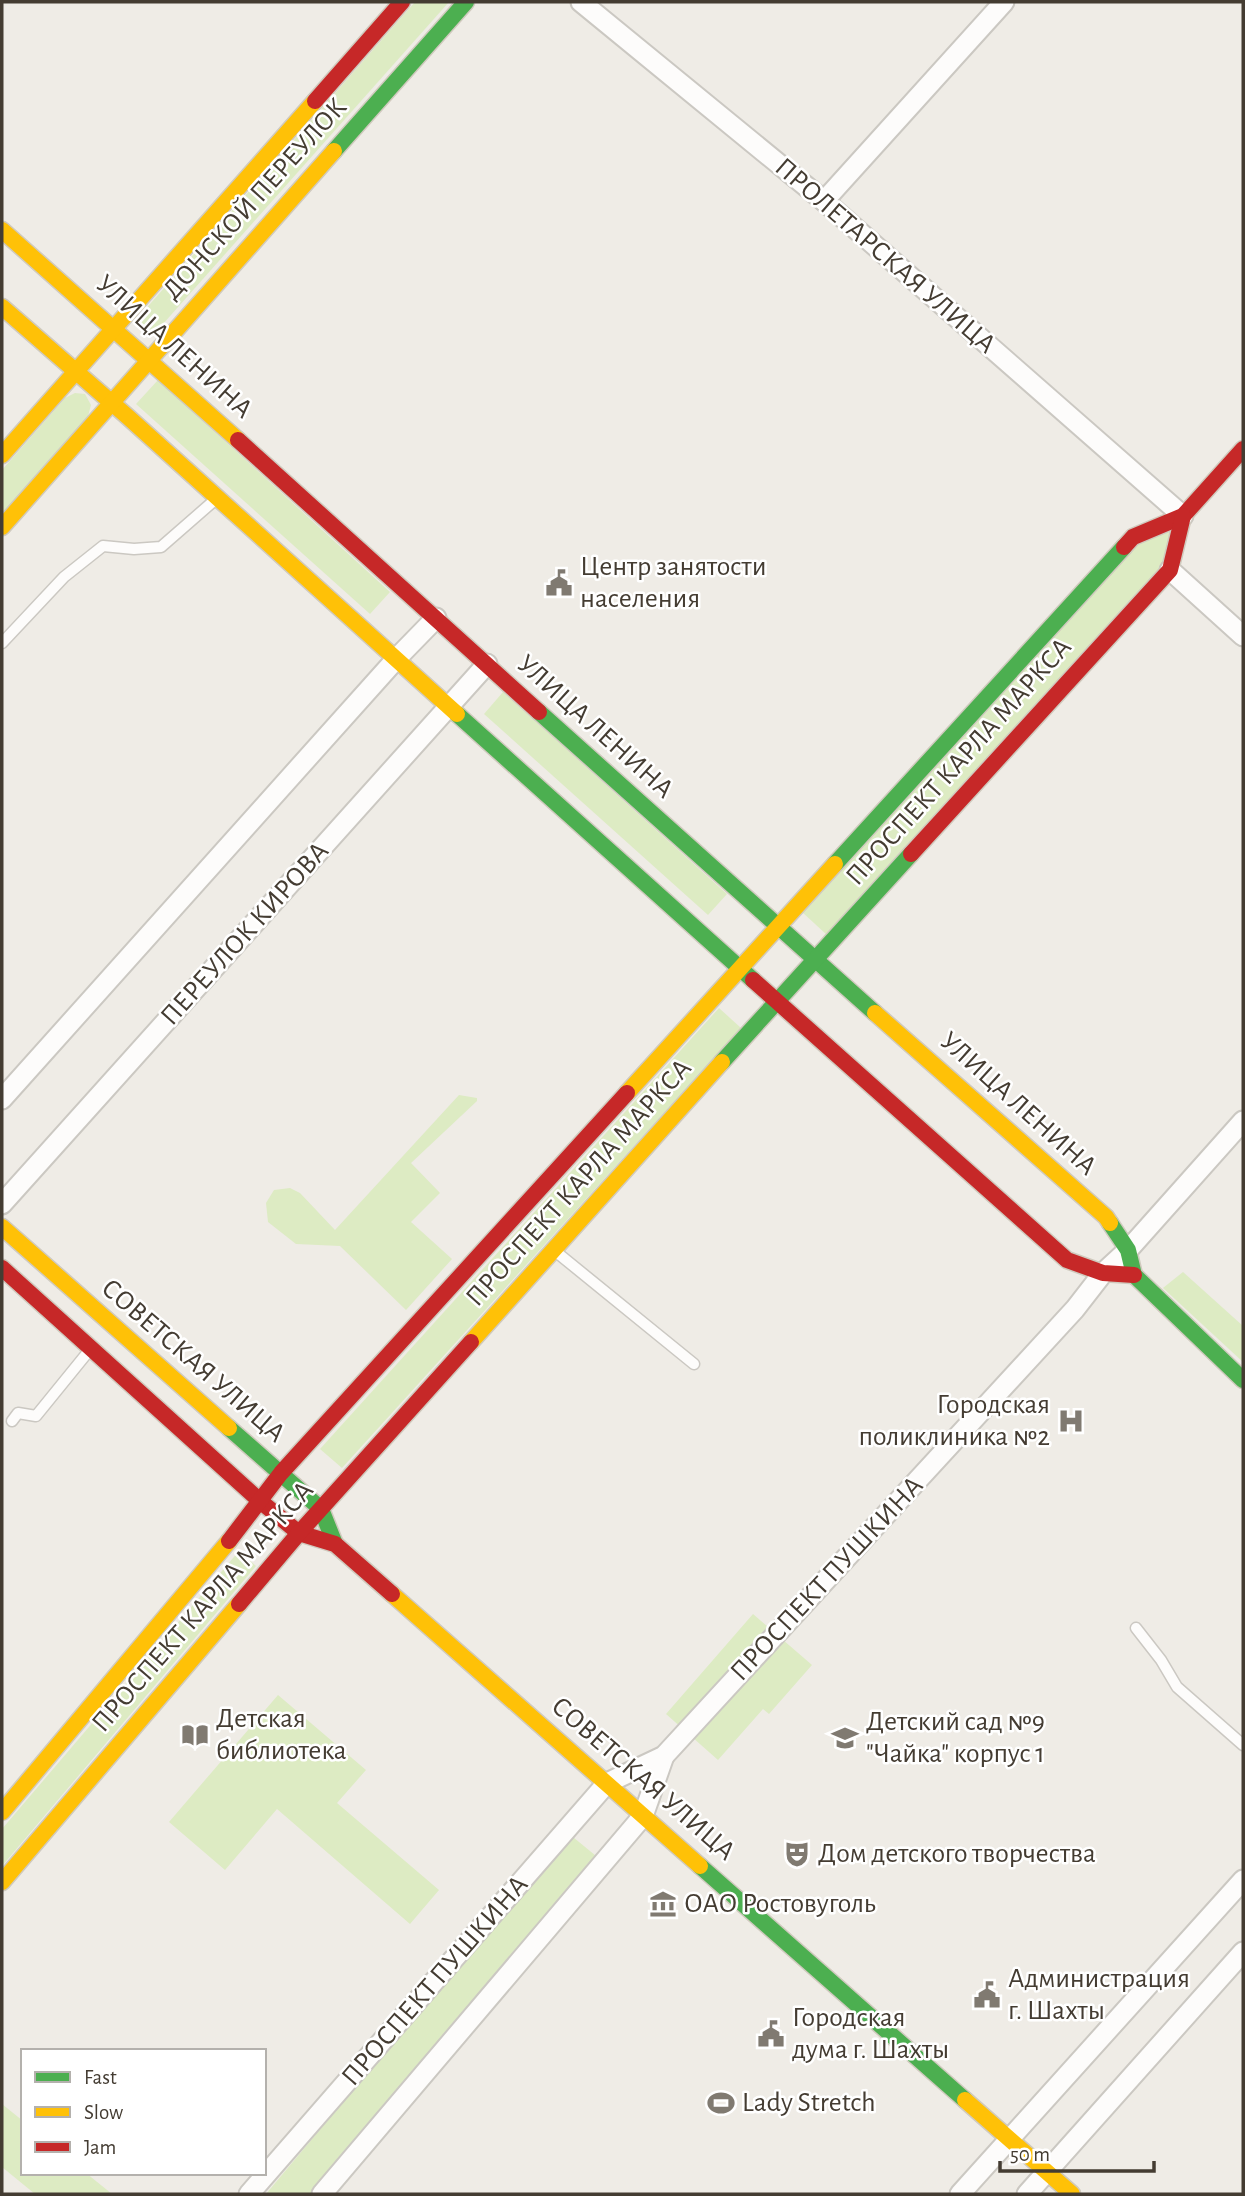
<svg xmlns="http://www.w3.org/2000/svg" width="1245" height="2196" viewBox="0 0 1245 2196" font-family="'Alegreya Sans',sans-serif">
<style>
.green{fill:#ddebc3}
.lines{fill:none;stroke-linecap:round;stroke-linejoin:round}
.lane-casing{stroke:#cbc8c2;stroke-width:13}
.street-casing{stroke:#cbc8c2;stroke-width:23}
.fast-casing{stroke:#d0cabe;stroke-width:19}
.slow-casing{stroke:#d0cabe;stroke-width:19}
.jam-casing{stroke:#d0cabe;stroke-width:19}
.lane{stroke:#fdfcfb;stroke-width:10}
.street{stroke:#fdfcfb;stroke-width:19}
.fast{stroke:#4caf50;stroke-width:16}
.slow{stroke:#ffc107;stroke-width:16}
.jam{stroke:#c62828;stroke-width:16}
.labels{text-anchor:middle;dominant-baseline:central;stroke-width:5;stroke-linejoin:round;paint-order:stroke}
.street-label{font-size:28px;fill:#443c32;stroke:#fff}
.poi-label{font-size:28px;fill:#443c32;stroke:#fff;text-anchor:start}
</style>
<rect width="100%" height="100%" fill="#efece6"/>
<g class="green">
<path d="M415,2H449L155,333C141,331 139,325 143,312Z"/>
<path d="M158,380L390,592L370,614L136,404Z"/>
<path d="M75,393L85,394L91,405L87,420L2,514V470L65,398Z"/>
<path d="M1176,526L1165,568L827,935L802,912L1137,542Z"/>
<path d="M503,692L727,894L708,915L484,714Z"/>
<path d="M719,1008L741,1028L342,1468L320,1449Z"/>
<path d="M459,1095L477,1098V1101L411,1163L440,1193L411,1222L452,1259L406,1310L340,1246L296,1244L268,1222L266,1203L274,1190L290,1188L300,1193L335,1230Z"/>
<path d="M1183,1272L1243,1326V1362L1163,1288Z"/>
<path d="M239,1551L256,1566L2,1866V1829Z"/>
<path d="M753,1614L812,1665L769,1714L763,1709L718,1760L666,1714Z"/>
<path d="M278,1695L366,1770L337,1803L439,1890L410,1924L277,1809L225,1870L169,1822Z"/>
<path d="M568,1833L601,1860L311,2194H266Z"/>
<path d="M2,2104L23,2121V2173H86L112,2194H35L2,2167Z"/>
</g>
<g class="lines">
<g class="lane-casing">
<g id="lane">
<path d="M2,643L64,577L103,546L134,549L161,547L216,499"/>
<path d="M555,1251L694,1364"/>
<path d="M12,1421L18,1413L36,1416L88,1352"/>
<path d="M1136,1628L1161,1660L1177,1687L1243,1745"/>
</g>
</g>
<g class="street-casing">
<g id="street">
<path d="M581,2L824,201L1183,516"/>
<path d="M824,201L1004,2"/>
<path d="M1170,570L1243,636"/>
<path d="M2,1099L397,658L436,618"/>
<path d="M2,1204L487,664"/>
<path d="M249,2194L607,1783L664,1756L1075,1309L1103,1273L1128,1250L1243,1121"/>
<path d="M322,2194L643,1816L664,1756"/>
<path d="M960,2194L1243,1880"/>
<path d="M1027,2194L1243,1952"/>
</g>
</g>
<g class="fast-casing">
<g id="fast">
<path d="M334,151L466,2"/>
<path d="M539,712L875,1013"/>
<path d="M457,714L753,980"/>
<path d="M835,864L1124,547"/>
<path d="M722,1062L911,854"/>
<path d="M1110,1223L1128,1250L1134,1275L1243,1380"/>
<path d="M229,1428L321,1509L335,1544"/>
<path d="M700,1866L965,2100"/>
</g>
</g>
<g class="slow-casing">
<g id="slow">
<path d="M2,230L238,440"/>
<path d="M2,307L128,417L457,714"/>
<path d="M2,455L315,101"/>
<path d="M2,527L334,151"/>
<path d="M875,1013L1106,1217L1110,1223"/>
<path d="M627,1093L835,864"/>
<path d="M2,1227L229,1428"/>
<path d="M471,1342L722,1062"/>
<path d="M392,1594L700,1866"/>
<path d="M2,1812L229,1541"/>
<path d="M2,1882L239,1604"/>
<path d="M965,2100L1072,2194"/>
</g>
</g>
<g class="jam-casing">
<g id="jam">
<path d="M315,101L402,2"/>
<path d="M238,440L539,712"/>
<path d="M1124,547L1133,537L1183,516L1243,449"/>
<path d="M911,854L1170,570L1183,516"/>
<path d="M753,980L1067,1260L1103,1273L1134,1275"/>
<path d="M2,1268L260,1501L299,1533L335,1544L392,1594"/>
<path d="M229,1541L281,1473L627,1093"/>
<path d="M239,1604L299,1533L471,1342"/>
</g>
</g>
<use href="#lane" class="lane"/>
<use href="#street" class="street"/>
<use href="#fast" class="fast"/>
<use href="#slow" class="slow"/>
<use href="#jam" class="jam"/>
</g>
<defs>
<g id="civic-bare" transform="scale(2.1)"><path d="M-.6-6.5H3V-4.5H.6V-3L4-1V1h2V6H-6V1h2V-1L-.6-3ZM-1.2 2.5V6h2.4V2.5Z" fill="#807a71" stroke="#fff" stroke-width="2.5" paint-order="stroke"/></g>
<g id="hospital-bare" transform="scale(2.1)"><path d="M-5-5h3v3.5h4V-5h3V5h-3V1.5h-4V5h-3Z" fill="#807a71" stroke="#fff" stroke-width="2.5" paint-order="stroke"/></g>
<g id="library-bare" transform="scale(2.1)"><path d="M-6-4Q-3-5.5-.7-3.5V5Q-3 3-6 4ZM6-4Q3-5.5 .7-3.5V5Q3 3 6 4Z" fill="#807a71" stroke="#fff" stroke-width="2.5" paint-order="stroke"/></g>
<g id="school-bare" transform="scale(2.1)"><path d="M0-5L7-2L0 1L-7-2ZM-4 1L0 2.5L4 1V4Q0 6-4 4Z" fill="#807a71" stroke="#fff" stroke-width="2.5" paint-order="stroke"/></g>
<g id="theatre-bare" transform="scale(2.1)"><path d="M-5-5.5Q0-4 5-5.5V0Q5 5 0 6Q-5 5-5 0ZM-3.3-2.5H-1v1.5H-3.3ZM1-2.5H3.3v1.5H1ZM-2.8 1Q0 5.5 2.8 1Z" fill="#807a71" stroke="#fff" stroke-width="2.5" paint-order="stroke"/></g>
<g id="museum-bare" transform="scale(2.1)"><path d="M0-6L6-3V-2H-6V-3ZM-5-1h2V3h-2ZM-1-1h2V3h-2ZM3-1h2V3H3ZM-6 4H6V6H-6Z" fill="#807a71" stroke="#fff" stroke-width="2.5" paint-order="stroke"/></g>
<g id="stadium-bare" transform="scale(2.1)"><path d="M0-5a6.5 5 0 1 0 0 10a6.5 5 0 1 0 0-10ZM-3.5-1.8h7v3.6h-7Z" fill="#807a71" stroke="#fff" stroke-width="2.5" paint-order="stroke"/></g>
</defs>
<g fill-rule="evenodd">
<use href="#civic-bare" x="559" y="583"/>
<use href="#hospital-bare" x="1071" y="1421"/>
<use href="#library-bare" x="195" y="1735"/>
<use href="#school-bare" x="845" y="1738"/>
<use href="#theatre-bare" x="797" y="1854"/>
<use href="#museum-bare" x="663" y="1904"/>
<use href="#civic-bare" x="987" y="1995"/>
<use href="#civic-bare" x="771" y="2034"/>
<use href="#stadium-bare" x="721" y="2103"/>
</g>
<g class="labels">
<g class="street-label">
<text transform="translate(255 199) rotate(-48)">ДОНСКОЙ ПЕРЕУЛОК</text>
<text transform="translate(885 256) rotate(41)">ПРОЛЕТАРСКАЯ УЛИЦА</text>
<text transform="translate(174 347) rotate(42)">УЛИЦА ЛЕНИНА</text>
<text transform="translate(595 727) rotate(42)">УЛИЦА ЛЕНИНА</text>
<text transform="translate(959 762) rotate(-48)">ПРОСПЕКТ КАРЛА МАРКСА</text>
<text transform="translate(245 934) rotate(-48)">ПЕРЕУЛОК КИРОВА</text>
<text transform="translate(1018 1104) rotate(42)">УЛИЦА ЛЕНИНА</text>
<text transform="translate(579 1183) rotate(-48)">ПРОСПЕКТ КАРЛА МАРКСА</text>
<text transform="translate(193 1361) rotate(41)">СОВЕТСКАЯ УЛИЦА</text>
<text transform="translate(827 1579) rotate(-47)">ПРОСПЕКТ ПУШКИНА</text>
<text transform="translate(203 1607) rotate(-49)">ПРОСПЕКТ КАРЛА МАРКСА</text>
<text transform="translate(643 1779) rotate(41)">СОВЕТСКАЯ УЛИЦА</text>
<text transform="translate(435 1981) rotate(-49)">ПРОСПЕКТ ПУШКИНА</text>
</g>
<g class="poi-label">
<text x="580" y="567">Центр занятости<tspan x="580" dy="32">населения</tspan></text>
<text x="1050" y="1405" text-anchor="end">Городская<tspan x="1050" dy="32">поликлиника №2</tspan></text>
<text x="216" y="1719">Детская<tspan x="216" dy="32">библиотека</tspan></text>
<text x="866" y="1722">Детский сад №9<tspan x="866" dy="32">"Чайка" корпус 1</tspan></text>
<text x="818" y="1854">Дом детского творчества</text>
<text x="684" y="1904">ОАО Ростовуголь</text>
<text x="1008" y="1979">Администрация<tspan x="1008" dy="32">г. Шахты</tspan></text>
<text x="792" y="2018">Городская<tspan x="792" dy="32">дума г. Шахты</tspan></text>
<text x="742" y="2103">Lady Stretch</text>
</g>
</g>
<rect width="1245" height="2196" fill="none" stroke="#443c32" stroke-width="7"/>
<rect x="21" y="2049" width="245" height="126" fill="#ffffff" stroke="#b4b1ad" stroke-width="2"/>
<rect x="35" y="2072" width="35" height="10" fill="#4caf50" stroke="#b4b1ad" stroke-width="2"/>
<text x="84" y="2084" font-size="21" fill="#443c32">Fast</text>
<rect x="35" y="2107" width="35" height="10" fill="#ffc107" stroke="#b4b1ad" stroke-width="2"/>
<text x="84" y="2119" font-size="21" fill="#443c32">Slow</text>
<rect x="35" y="2142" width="35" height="10" fill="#c62828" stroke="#b4b1ad" stroke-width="2"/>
<text x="84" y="2154" font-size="21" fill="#443c32">Jam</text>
<path d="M1000 2161v10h154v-10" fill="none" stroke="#443c32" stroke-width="3.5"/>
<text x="1010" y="2161" font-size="21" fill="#443c32" stroke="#ffffff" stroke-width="5" paint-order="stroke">50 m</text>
</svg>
